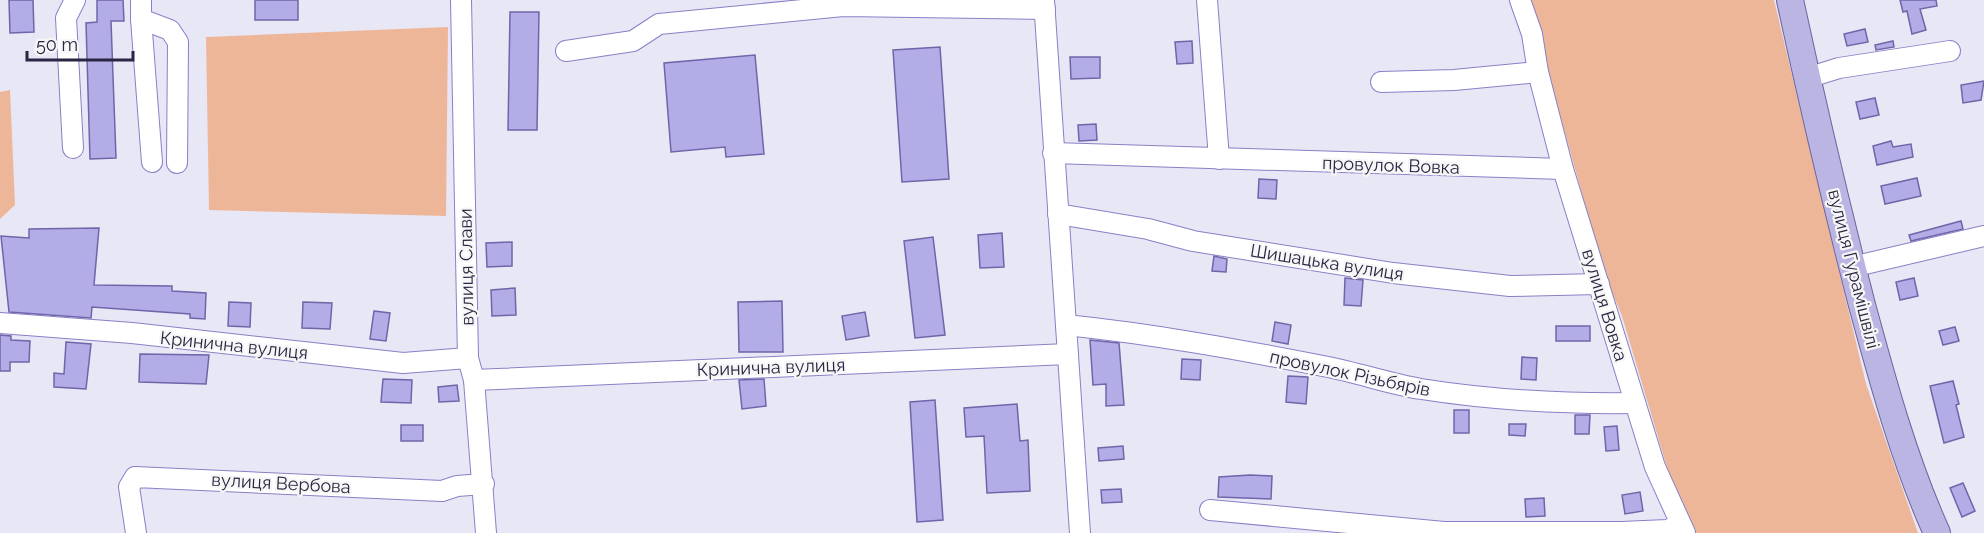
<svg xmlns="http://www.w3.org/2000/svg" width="1984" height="533" viewBox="0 0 1984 533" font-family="Raleway,sans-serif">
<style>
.green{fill:#eeb699}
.building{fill:#b2ace7;stroke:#6f65a9;stroke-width:1.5}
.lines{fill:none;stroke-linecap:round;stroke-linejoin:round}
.minor-casing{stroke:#8880c6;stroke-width:22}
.major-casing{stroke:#6b639f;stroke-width:28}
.minor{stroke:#fff;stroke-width:20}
.major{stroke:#bbb5e3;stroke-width:26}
.labels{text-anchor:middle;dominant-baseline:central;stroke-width:4.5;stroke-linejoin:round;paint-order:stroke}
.street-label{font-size:18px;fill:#292542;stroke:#f6f6f6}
</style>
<rect width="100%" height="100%" fill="#e8e7f6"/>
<g class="green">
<path d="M1529,0H1774L1866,384L1918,533H1693L1668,471L1622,316L1605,276L1548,72L1543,35Z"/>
<path d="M448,27L446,216L209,210L206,37Z"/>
<path d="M10,90L15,205L0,219V92Z"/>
</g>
<g class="building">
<path d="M9,0H33L34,32L10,33Z"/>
<path d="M97,0H123L124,21H111L116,158L90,159L86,23L97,22Z"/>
<rect x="255" y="0" width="43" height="20"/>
<path d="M1900,0H1936L1937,6L1920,9L1926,30L1912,34L1907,11L1903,12Z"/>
<path d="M510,12H539L537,130H508Z"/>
<path d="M1865,29L1868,42L1847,46L1844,34Z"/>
<path d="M1192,41L1193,63L1177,64L1175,42Z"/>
<path d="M1893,41L1894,47L1876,50L1875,45Z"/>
<path d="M940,47L949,179L902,182L893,50Z"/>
<path d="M755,55L764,154L726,157L725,147L671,152L664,63Z"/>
<path d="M1070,57H1100V78L1071,79Z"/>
<path d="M1984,81L1981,100L1963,103L1961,85Z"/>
<path d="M1875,98L1879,115L1860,119L1856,102Z"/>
<path d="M1096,124L1097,140L1079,141L1078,125Z"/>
<path d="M1891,141L1893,147L1911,144L1913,157L1877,165L1873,146Z"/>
<path d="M1917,178L1921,196L1885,204L1881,186Z"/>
<path d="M1259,179L1277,180L1276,199L1258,198Z"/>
<path d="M1961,221L1963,229L1911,241L1909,235Z"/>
<path d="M99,228L94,285L172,286V291L206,293L205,319L190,318V314L92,307L91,318L9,312L1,236L29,238V229Z"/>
<path d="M1002,233L1004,267L980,268L978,235Z"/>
<path d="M933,237L945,335L915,338L904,241Z"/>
<path d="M512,242V266L487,267L486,243Z"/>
<path d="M1214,256L1227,259L1226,272L1212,271Z"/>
<path d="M1345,278L1363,280L1361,306L1344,305Z"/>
<path d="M1914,278L1918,296L1900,300L1896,282Z"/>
<path d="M515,288L516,315L492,316L491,290Z"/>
<path d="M782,301L783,352H739L738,302Z"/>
<path d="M229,302L251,303L250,327L228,326Z"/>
<path d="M303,302L332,303L330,329L302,328Z"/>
<path d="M374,311L390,313L386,341L370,339Z"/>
<path d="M865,312L869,336L846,340L842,316Z"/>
<path d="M1275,322L1291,325L1288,344L1272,341Z"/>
<rect x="1556" y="326" width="34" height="15"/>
<path d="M1955,327L1959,341L1943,345L1939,331Z"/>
<path d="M0,335L11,336V340L30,341L29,362H10V371H0Z"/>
<path d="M1090,340L1119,343L1124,405L1106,406V384L1093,385Z"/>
<path d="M66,342L91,344L86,389L54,387V373L64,374Z"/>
<path d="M140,354L209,355L206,384L139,382Z"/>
<path d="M1522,357L1537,358L1536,380L1521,379Z"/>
<path d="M1182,359L1201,360L1200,380L1181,379Z"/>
<path d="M1288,376L1308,377L1306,404L1286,402Z"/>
<path d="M383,379L412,380L411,403L381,402Z"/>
<path d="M764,379L766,406L742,409L739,380Z"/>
<path d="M1953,381L1959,404L1956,405L1964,437L1944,443L1930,386Z"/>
<path d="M457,385L459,401L439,402L438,387Z"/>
<path d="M935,400L943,520L917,522L910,402Z"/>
<path d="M1017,404L1020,441L1028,440L1030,491L987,493L984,436L966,437L964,408Z"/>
<rect x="1454" y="410" width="15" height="23"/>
<path d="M1575,415H1590L1589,434H1575Z"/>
<path d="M1509,424H1526L1525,436L1509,435Z"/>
<rect x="401" y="425" width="22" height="16"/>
<path d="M1617,426L1619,450L1606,451L1604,427Z"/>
<path d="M1123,446L1124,459L1099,461L1098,448Z"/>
<path d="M1250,475L1272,476L1271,499L1218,497L1219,477Z"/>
<path d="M1963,483L1975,511L1962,517L1950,488Z"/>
<path d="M1121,489L1122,502L1102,503L1101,490Z"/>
<path d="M1640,492L1643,511L1625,514L1622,495Z"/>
<path d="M1544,498L1545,516L1526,517L1525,499Z"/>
</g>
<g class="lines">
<g class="minor-casing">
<g id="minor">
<path d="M141,0V19L170,30L178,42L177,163"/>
<path d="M461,0L468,358L474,380L486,533"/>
<path d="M1044,0L1080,533"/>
<path d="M1207,0L1219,159"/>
<path d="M1520,0L1532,34L1538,72L1563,169L1655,467L1685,533"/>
<path d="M141,19L152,162"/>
<path d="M566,51L633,41L659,24L843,6L1045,9"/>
<path d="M1807,78L1839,68L1950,51"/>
<path d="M1381,82L1454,80L1538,72"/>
<path d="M73,148L66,18L75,0"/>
<path d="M1053,153L1563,169"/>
<path d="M1058,214L1148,229L1193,241L1393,273L1510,286L1599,284"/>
<path d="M1852,267L1984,236"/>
<path d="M0,323L132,333L403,363L468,358"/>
<path d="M1066,325C1154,334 1241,350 1328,367C1359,373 1390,384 1421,389C1491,400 1565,404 1635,403"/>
<path d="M474,380L1068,354"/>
<path d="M1210,510L1444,532H1622L1667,530L1681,525"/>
<path d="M136,533L129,487L135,477L442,491L457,486L484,484"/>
</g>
</g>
<g class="major-casing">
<path id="major" d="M1790,0C1812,102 1836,204 1862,305C1883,382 1904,460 1937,533"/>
</g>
<use href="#minor" class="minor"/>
<use href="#major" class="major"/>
</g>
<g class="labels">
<g class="street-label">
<text transform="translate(1391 165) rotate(2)">провулок Вовка</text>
<text transform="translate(1327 262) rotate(9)">Шишацька вулиця</text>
<text transform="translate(466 267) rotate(-91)">вулиця Слави</text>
<text transform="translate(1854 269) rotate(76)">вулиця Гурамішвілі</text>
<text transform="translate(1605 305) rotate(73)">вулиця Вовка</text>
<text transform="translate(234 345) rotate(6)">Кринична вулиця</text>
<text transform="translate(771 367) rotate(-2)">Кринична вулиця</text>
<text transform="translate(1350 373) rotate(12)">провулок Різьбярів</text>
<text transform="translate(281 483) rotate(3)">вулиця Вербова</text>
</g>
</g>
<path d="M27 51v9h106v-9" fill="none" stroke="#292542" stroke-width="3"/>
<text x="36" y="51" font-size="18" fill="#292542" stroke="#f6f6f6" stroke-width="4.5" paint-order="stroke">50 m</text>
</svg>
